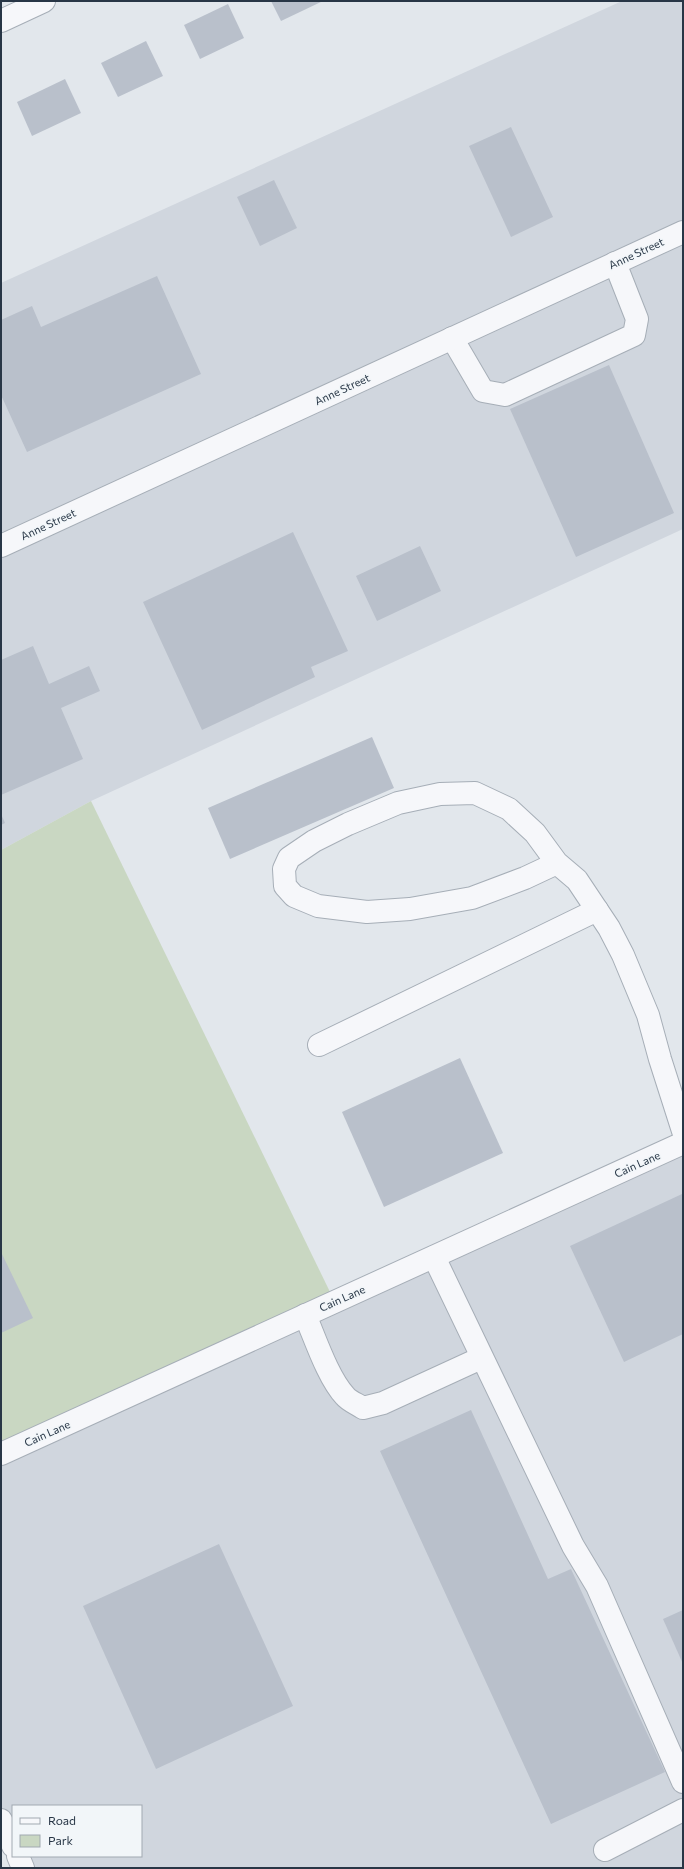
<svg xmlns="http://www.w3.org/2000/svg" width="684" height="1869" viewBox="0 0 684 1869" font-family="Commissioner,sans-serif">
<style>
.built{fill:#d0d6de}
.green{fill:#c9d7c2}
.building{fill:#b9c0cb}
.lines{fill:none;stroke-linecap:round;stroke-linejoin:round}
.minor-casing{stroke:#a6aeb7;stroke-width:24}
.minor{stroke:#f6f7fa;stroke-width:22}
.labels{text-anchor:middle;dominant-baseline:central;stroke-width:3;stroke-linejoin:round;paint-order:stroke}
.street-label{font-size:11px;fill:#283646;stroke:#f2f6f9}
</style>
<rect width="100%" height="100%" fill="#e2e7ec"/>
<g class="built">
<path d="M622,1H683V529L91,801L1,850V283Z"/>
<path d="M683,1140V1868H21L15,1856H141V1806H13V1851L1,1826V1443Z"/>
</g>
<path class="green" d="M91,801L331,1294L1,1443V850Z"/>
<g class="building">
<path d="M271,1H323L281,21Z"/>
<path d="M228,4L244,38L200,59L184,25Z"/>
<path d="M146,41L163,76L118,97L101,63Z"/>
<path d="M65,79L81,113L32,136L17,102Z"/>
<path d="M511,127L553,217L511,237L469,146Z"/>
<path d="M274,180L297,228L260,246L237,197Z"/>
<path d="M157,276L201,374L27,452L1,395V320L32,306L41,327Z"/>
<path d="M609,365L674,513L576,557L510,409Z"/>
<path d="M293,532L348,651L311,667L315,677L202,730L143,602Z"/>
<path d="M420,546L441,591L377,621L356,576Z"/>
<path d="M33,646L49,684L89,666L100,691L61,708L83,759L1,795V660Z"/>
<path d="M372,737L394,788L230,859L208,808Z"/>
<path d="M1,814L5,823L1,825Z"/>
<path d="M460,1058L503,1153L384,1207L342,1112Z"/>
<path d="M682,1194L683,1334L624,1362L570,1246Z"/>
<path d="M1,1252L33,1318L1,1333Z"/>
<path d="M471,1410L548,1579L571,1569L665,1772L551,1824L380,1451Z"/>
<path d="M219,1544L293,1706L156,1769L83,1606Z"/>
<path d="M683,1610V1664L663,1619Z"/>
</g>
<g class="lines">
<g class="minor-casing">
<g id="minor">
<path d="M1,21L44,1"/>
<path d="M452,338L483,391L505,395L634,335L637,319L615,263"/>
<path d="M1,546L683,232"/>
<path d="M557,863L525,878L472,898L410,909L367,912L318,906L294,896L285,886L284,869L289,858L314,841L348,824L398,803L440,794L475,793L509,809L535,833L557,863L577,880L609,928L623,955L648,1015L660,1059L683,1131"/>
<path d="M319,1045L597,910"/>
<path d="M434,1257L573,1546L597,1586L683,1782"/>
<path d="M305,1315C315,1338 328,1378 345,1396C349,1401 357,1404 363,1408L383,1403L481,1358"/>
<path d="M1,1454L683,1143"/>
<path d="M1,1820L13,1846"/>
<path d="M605,1850L683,1810"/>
<path d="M18,1856L23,1868"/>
</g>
</g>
<use href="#minor" class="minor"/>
</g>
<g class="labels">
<g class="street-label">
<text transform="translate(636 253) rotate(-25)">Anne Street</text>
<text transform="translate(342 389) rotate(-25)">Anne Street</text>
<text transform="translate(48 524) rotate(-25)">Anne Street</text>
<text transform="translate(637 1164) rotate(-24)">Cain Lane</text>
<text transform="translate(342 1298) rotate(-24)">Cain Lane</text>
<text transform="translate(47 1433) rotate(-24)">Cain Lane</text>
</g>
</g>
<rect width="684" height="1869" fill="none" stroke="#283646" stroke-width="4"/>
<rect x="12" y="1805" width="130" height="52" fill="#f2f6f9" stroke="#a1a9b1"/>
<rect x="20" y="1818" width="20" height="6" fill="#f6f7fa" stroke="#a1a9b1"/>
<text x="48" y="1825" font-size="12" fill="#283646">Road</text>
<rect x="20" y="1835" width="20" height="12" fill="#c9d7c2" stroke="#a1a9b1"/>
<text x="48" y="1845" font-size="12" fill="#283646">Park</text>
</svg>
